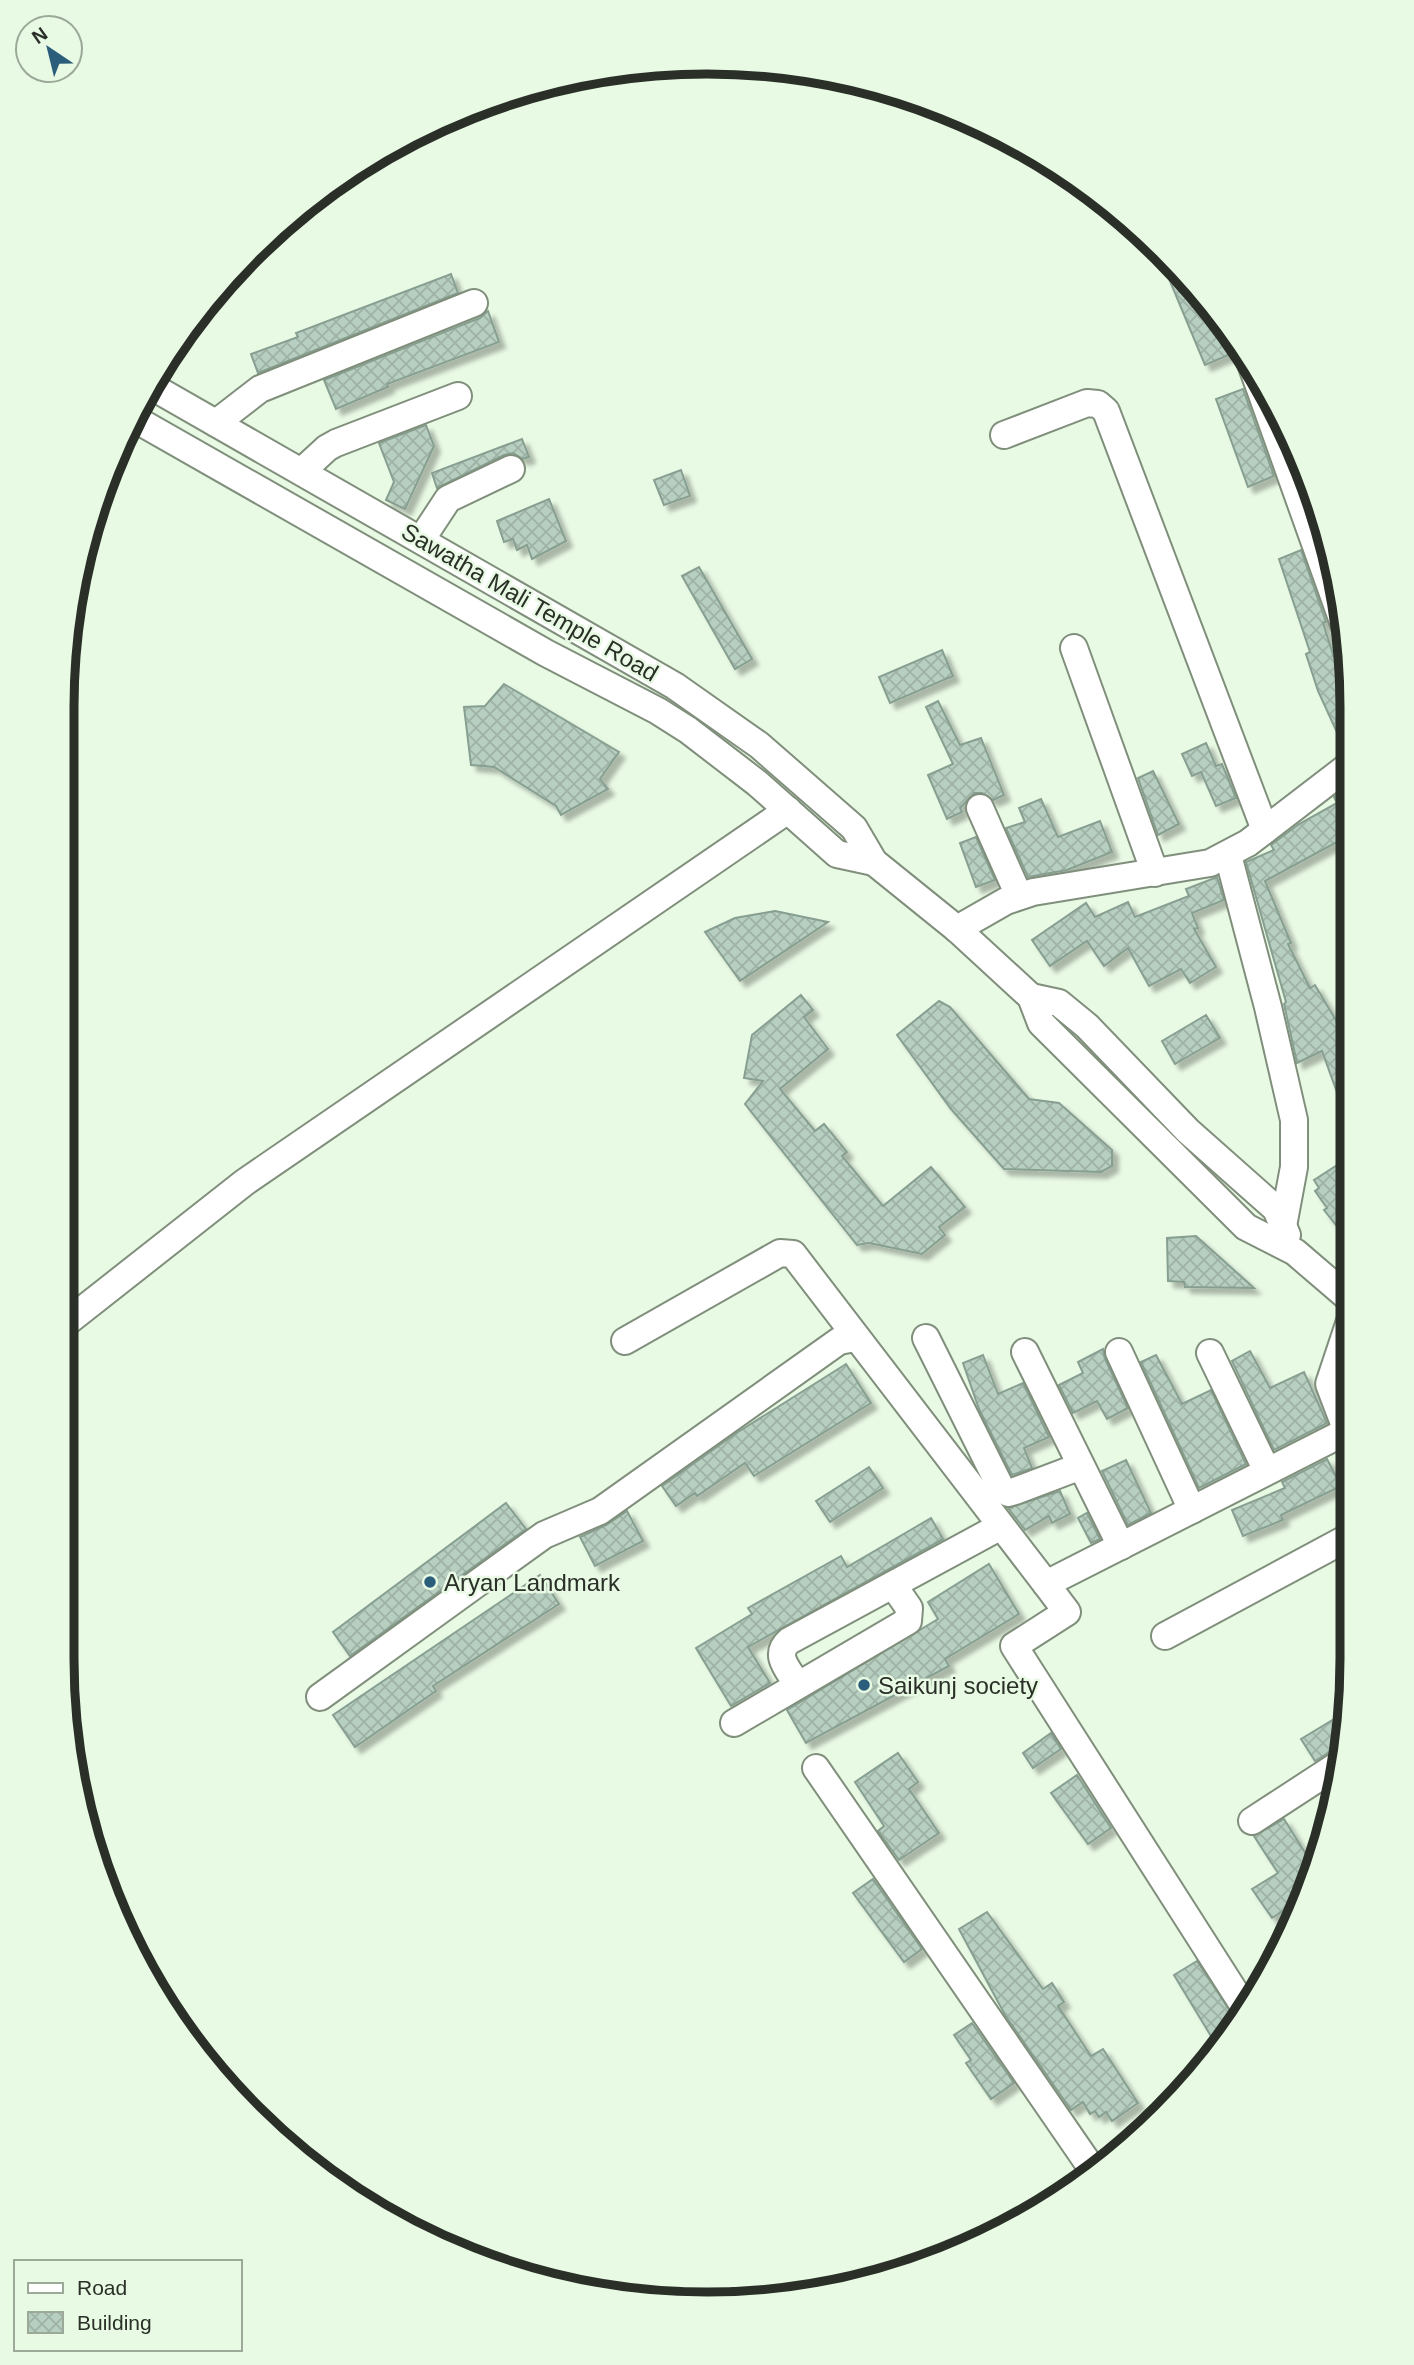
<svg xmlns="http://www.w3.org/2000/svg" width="1414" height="2365" viewBox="0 0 1414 2365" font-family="Helvetica,sans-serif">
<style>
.building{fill:url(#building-cross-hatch);stroke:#879f91;stroke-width:2;filter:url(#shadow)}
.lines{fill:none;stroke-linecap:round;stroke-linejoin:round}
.minor-casing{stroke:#808f7c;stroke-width:30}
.minor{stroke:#fff;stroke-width:26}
.poi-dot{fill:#2b5e7a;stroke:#e8f9e4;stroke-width:2.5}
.labels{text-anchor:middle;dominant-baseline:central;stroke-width:5;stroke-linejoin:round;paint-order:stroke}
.street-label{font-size:24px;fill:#2a3028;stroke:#e8f9e4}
.poi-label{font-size:24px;fill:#2a3028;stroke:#e8f9e4;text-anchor:start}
.rim{fill:none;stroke:#2a3028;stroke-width:9}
</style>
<defs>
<pattern id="building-cross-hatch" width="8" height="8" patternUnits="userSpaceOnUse" patternTransform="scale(1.75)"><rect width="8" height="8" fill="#b7cfc0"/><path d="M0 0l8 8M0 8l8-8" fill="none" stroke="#9eb2a5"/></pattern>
<filter id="shadow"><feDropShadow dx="6" dy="6" stdDeviation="2" flood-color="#0004"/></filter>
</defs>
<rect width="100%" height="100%" fill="#e8f9e4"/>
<g class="building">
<path d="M1157,250L1192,281L1201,293L1217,335L1228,331L1238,351L1205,365Z"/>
<path d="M451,274L458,293L258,373L251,354L298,337L296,333Z"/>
<path d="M488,311L499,342L387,384L388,387L336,409L324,380L480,318Z"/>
<path d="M1243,389L1274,476L1248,487L1216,399Z"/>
<path d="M426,425L434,446L405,509L386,500L394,482L379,443Z"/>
<path d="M522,439L529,457L523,459L513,453L504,455L437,488L432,473Z"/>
<path d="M681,470L690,496L664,505L654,480Z"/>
<path d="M549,499L566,541L532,559L527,545L517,550L513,539L504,542L497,521Z"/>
<path d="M1301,550L1326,622L1323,623L1351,711V749L1345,750L1318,691L1306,654L1310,652L1279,559Z"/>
<path d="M699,567L752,659L735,669L682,576Z"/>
<path d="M942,650L953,676L890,703L879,677Z"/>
<path d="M504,684L619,752L600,779L608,789L561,815L556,806L494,767L471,765L464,707L485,706Z"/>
<path d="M938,701L960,745L981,738L1004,795L993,800L982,793H974L960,808L962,812L947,819L928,775L953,764L926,707Z"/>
<path d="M1206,743L1216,766L1222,764L1236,798L1216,806L1201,772L1192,776L1182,754Z"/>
<path d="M1153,771L1179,824L1158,835L1138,778Z"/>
<path d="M1351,786V838L1348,836L1265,881L1291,943L1288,944L1310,988L1315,985L1346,1037L1351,1057V1094L1339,1098L1322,1051L1297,1063L1284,1004L1286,1002L1246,862L1274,850L1271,845L1299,824L1337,803L1334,797Z"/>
<path d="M1041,799L1058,837L1100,821L1112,852L1067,870L1028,877L1006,828L1025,822L1019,808Z"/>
<path d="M976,837L995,880L976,887L960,843Z"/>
<path d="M1217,877L1224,900L1192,913L1198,928L1194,929L1216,967L1190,983L1181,969L1149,986L1128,948L1104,966L1087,941L1050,966L1032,940L1086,903L1095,917L1128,902L1135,917L1189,896L1186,889Z"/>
<path d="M775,911L828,922L740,981L705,932L735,918Z"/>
<path d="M801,995L813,1010L804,1017L828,1049L780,1089L815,1131L824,1124L847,1152L842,1156L883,1206L931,1167L965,1207L939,1227L945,1235L922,1254L869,1243L857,1245L745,1104L763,1081L744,1078L752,1035Z"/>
<path d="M939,1001L950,1007L1029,1099L1059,1103L1112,1150V1166L1101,1172L1004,1169L951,1109L897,1035Z"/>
<path d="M1206,1015L1220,1038L1175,1064L1162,1041Z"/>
<path d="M1342,1162L1351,1176V1244L1324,1210L1327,1208L1315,1191L1319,1188L1314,1180Z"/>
<path d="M1196,1236L1254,1288L1185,1287L1184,1282L1168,1281L1167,1238Z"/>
<path d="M1103,1349L1105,1359L1128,1408L1107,1419L1097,1401L1073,1413L1059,1385L1083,1373L1078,1362Z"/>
<path d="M1250,1351L1270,1388L1304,1372L1327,1423L1274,1450L1232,1361Z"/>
<path d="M983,1355L998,1394L1023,1383L1049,1437L1024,1448L1032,1468L1012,1475L979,1409L963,1363Z"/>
<path d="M1156,1355L1182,1404L1211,1390L1246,1464L1199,1488L1141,1362Z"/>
<path d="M846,1364L871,1403L754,1476L745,1463L697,1496L695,1493L676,1506L662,1486L738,1432Z"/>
<path d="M1327,1459L1341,1486L1281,1515L1283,1520L1243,1536L1232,1510L1285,1488L1282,1482Z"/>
<path d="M1126,1460L1151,1513L1128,1525L1102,1471Z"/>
<path d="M869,1467L883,1488L830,1522L816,1501Z"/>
<path d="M1060,1491L1070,1514L1052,1523L1049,1516L1025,1530L1008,1508Z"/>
<path d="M506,1503L526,1529L350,1656L333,1632Z"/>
<path d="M627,1511L643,1541L595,1566L580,1537L606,1525Z"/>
<path d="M1087,1513L1100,1539L1091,1543L1078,1518Z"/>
<path d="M931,1518L943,1539L748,1647L770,1683L731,1706L696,1648L752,1614L748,1608L841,1556L847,1567Z"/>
<path d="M989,1564L1019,1614L945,1659L949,1666L806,1743L787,1710L938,1619L928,1602Z"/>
<path d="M540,1575L559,1604L433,1686L436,1691L355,1747L333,1715Z"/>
<path d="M1349,1710L1341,1750L1330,1752L1315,1761L1301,1739Z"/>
<path d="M1051,1733L1061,1749L1033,1768L1023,1753Z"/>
<path d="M898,1753L918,1782L909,1789L939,1833L899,1860L878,1831L884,1826L855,1782Z"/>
<path d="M1077,1775L1111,1828L1088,1844L1051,1793Z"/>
<path d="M1284,1819L1316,1870L1302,1899L1272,1918L1252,1889L1278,1873L1254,1836Z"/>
<path d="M873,1879L922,1949L904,1962L853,1893Z"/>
<path d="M987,1912L1043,1989L1052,1983L1064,2002L1058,2006L1091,2056L1103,2049L1138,2103L1112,2121L1106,2112L1099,2117L1095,2111L1090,2114L1083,2102L1071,2110L1005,2015L959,1929Z"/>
<path d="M1197,1961L1238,2023L1217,2046L1174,1975Z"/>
<path d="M972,2023L1014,2083L991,2099L966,2063L971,2060L954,2035Z"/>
</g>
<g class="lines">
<g class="minor-casing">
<g id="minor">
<path d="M1250,361L1346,630"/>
<path d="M151,386L675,686L759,745L854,828L874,862L957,929L1031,997L1041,1023L1246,1227L1295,1252L1351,1300"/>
<path d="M135,419L546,653L658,711L688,730L757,783L837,854L874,862"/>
<path d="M216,423L260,389L474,303"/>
<path d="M1004,435L1087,403L1098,404L1106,411L1265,830"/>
<path d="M302,471L327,448L336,443L458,396"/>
<path d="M421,540L448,499L511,469"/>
<path d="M1074,648L1155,873"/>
<path d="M980,808L1019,896"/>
<path d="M1228,855L1268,1007L1294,1120V1167L1283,1226"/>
<path d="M957,929L1006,901L1033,892L1210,863L1248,843L1351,764"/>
<path d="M1031,997L1059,1003L1087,1026L1188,1131L1276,1209L1287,1235"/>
<path d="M1351,1318L1329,1384L1351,1442"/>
<path d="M62,1326L245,1182L788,810"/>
<path d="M926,1338L1001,1488L1008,1493L1015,1491L1081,1466"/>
<path d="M625,1341L780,1253L793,1254L1046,1584"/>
<path d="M1025,1352L1121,1546"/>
<path d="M1119,1352L1192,1510"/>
<path d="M1210,1353L1267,1471"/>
<path d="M1165,1636L1351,1536"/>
<path d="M797,1684C788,1669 773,1655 789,1641L1001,1526"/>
<path d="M320,1697L544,1535L600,1511L839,1341L855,1338"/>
<path d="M734,1723L908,1621L909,1608L893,1585"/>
<path d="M816,1768L1095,2173"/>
<path d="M1252,1821L1338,1765"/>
<path d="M1247,2011L1014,1646L1067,1612L1046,1584L1347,1431"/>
</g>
</g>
<use href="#minor" class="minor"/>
</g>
<g class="poi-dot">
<circle cx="430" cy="1582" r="7"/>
<circle cx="864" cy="1685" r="7"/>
</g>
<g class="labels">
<g class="street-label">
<text transform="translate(530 602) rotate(30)">Sawatha Mali Temple Road</text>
</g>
<g class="poi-label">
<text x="444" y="1582">Aryan Landmark</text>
<text x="878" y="1685">Saikunj society</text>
</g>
</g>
<path d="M0 0H1414V2365H0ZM707 74H707A633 633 0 0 1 1340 707V1659A633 633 0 0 1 707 2292H707A633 633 0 0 1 74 1659V707A633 633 0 0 1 707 74Z" fill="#e8f9e4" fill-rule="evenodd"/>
<path class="rim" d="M707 74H707A633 633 0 0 1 1340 707V1659A633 633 0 0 1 707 2292H707A633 633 0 0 1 74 1659V707A633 633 0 0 1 707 74Z"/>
<rect x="14" y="2260" width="228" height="91" fill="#e8f9e4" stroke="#9ca999" stroke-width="2"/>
<rect x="28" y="2283" width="35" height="10" fill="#ffffff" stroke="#9ca999" stroke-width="2"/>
<text x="77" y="2295" font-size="21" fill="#2a3028">Road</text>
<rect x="28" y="2312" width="35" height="21" fill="url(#building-cross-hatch)" stroke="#9ca999" stroke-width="2"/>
<text x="77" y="2330" font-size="21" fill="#2a3028">Building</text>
<g transform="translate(49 49) rotate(325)"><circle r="33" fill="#e8f9e4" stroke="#9ca999" stroke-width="2"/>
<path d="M0-5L12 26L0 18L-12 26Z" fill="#2b5e7a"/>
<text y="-10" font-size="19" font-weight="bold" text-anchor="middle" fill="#2a3028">N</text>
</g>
</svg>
